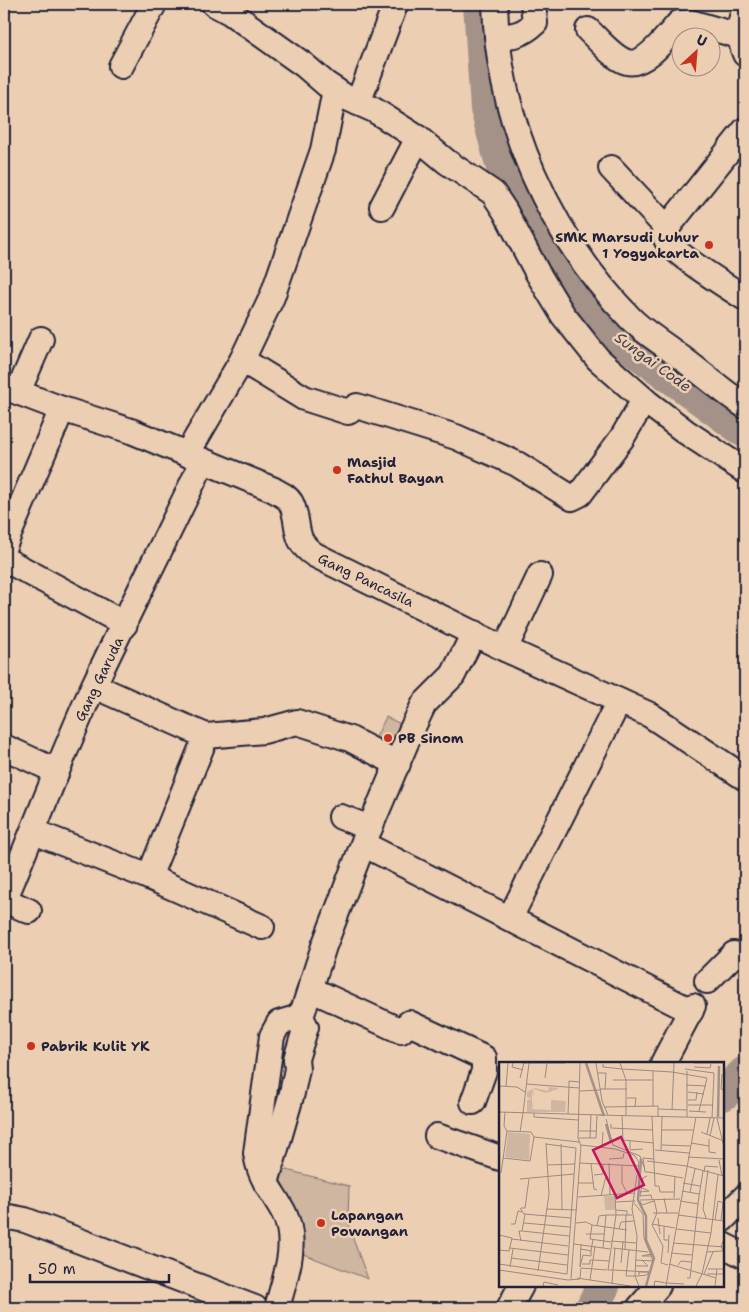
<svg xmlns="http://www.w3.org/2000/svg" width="749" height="1312" viewBox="0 0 749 1312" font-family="'Shantell Sans',sans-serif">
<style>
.green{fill:#cfb6a1;stroke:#786c6e}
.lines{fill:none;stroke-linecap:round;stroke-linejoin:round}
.river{stroke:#a49187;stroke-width:34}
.minor-casing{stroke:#22223b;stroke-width:28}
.minor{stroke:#eccfb2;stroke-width:24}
.poi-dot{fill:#c8321e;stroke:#eccfb2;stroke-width:2}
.labels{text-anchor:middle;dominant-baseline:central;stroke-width:5;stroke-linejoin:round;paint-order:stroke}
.poi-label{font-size:14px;font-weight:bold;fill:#22223b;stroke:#eccfb2;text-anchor:start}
.street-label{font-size:14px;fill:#22223b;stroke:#eccfb2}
.water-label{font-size:15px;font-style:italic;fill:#423e4e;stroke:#eccfb2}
.inset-river{fill:none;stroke:#a49187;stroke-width:2.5}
.inset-road{fill:none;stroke:#9b8a82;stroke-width:1}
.view{fill:#c2185b;fill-opacity:0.15;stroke:#c2185b;stroke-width:2.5}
.inset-edge{fill:none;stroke:#22223b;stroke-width:2.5}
</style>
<rect width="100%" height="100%" fill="#eccfb2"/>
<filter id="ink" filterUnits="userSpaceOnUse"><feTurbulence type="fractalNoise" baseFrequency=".02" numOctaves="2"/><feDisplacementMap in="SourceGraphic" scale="10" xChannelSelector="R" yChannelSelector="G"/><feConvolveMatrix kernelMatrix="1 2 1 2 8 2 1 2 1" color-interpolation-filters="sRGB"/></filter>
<g filter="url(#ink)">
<g class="green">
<path d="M386,717L405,726L390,758L370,749Z"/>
<path d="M271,1166L349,1186L348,1220L353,1239L368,1279L303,1254Z"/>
</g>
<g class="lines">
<g class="river">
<path d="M480,4L487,109L505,175L531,224L565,277L612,333L745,431"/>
<path d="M723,1094L745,1073"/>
<path d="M592,1308L603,1286"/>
</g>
<g class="minor-casing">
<g id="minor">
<path d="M214,4L231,13L304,65L326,84L347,98L374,110L418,138L447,162L493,193L505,211L537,272L563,315L598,359L648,403L686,432L745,471"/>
<path d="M495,4C498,121 549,235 631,319C645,333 664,344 679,356C701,372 722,391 745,406"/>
<path d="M745,8C738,26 738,37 745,54"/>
<path d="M588,30C599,40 613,58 627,62C645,67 669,34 679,23L690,22L739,36"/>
<path d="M497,36C513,37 523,34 535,23L533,4"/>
<path d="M121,66L154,4"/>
<path d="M358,103L395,5"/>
<path d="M745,130L667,228C666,232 664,235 666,239C671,252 731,289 745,298"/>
<path d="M611,168L667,228"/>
<path d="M382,207L418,138"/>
<path d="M242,360L304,398L348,412L357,406L456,437L517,464L572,498L580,494L622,438L644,400"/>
<path d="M4,387L62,409L131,431L272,489C279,493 287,496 291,503C301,523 291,540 315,555L505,649L650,715L745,778"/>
<path d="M18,392L41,339"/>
<path d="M187,454L242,360L272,297L323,150L335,90"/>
<path d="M4,546L62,409"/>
<path d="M4,559L125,624"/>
<path d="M505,649L540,575"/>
<path d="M94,686L206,736L264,731L297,722L350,739L398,764"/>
<path d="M4,747L56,771"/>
<path d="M341,817L370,828"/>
<path d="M34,832L149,877L262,927"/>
<path d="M363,844L691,1011"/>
<path d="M149,877L206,736"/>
<path d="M4,900L29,911"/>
<path d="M4,901C34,830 61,757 93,687C129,611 167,537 203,461"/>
<path d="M510,918L619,701"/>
<path d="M707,981L734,954L745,956"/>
<path d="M310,989L401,1031L409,1023L484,1058V1071L473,1102"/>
<path d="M663,1063L693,1006"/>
<path d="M437,1136L500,1158"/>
<path d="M266,1183L292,1093L297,1069L296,1059L306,1027L300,1015"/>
<path d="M4,1216L25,1220L255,1308"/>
<path d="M723,1219L745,1197"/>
<path d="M723,1245L745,1256"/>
<path d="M277,1308C285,1277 299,1244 284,1213C273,1192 259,1178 256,1153L272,1036L279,1023L296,1018L303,1011L324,946L363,844L411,731L424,704L453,675L474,633"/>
<path d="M509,1308L521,1286"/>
<path d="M639,1308L658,1286"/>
</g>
</g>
<use href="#minor" class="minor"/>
</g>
</g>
<g class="poi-dot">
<circle cx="709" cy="245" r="5"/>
<circle cx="337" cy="470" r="5"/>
<circle cx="388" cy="738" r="5"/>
<circle cx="31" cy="1046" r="5"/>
<circle cx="321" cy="1223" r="5"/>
</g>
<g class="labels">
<g class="poi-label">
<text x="699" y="237" text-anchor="end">SMK Marsudi Luhur<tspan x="699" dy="16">1 Yogyakarta</tspan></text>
<text x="347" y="462">Masjid<tspan x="347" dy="16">Fathul Bayan</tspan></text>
<text x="398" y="738">PB Sinom</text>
<text x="41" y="1046">Pabrik Kulit YK</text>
<text x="331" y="1215">Lapangan<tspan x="331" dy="16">Powangan</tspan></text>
</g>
<g class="street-label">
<text transform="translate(366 580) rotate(26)">Gang Pancasila</text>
<text transform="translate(99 679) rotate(-64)">Gang Garuda</text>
</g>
<g class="water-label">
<text transform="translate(653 362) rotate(36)">Sungai Code</text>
</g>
</g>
<g transform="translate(499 1062)">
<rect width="225" height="225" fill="#eccfb2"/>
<path d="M50,25L59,26V27L47,31L34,27L35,35L33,30V37L28,35V38L33,37V44L35,38L33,47L52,48V38L67,39L66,50H28V30L36,26L49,29ZM9,70L31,72L30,98L6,95ZM105,134H116V148H106Z" fill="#cfb6a1"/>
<path class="inset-river" d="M87,1L105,54M219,55L220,4M107,62L112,80M142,97L139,138L147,154V178L155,196L147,224"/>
<path class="inset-road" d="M14,1L13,5L24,8M23,1H66M97,1L103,39L109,53M121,1L127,18V54M195,1H225M104,2V5L123,7M195,5L211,6L212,2M124,7L173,10L208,16L200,49M186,7L215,11L213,56M188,9V55M99,11H107L106,27M223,12L222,27L225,28M21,16L25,1M46,16L48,1M114,18H154M27,22L80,26M187,23L207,24M0,24L18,25L26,30M7,24L9,1M70,25V19L80,20M101,27H128M81,29L101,28M189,30L205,32M128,36H137L136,44M189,38H197L198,30M189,43H214M154,44V9M105,45L159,44V54M159,47L188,48M173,48L175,1M190,49L207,50M0,50L103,53M6,50L5,64L8,69M24,51L30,1M35,51V55L79,58M69,52L70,25M100,53L225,56M123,53L124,78M153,54L156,124M218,56L225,85M107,57L114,83L141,94L145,105M112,62V66L154,68M163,68H194M80,69H98M21,70L24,51M202,70L225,79M208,72L211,56M211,74L215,56M35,75L80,80M80,76H97L98,53M91,76L92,53M210,77V90L217,91M124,78L155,81M131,79V88L144,87M192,81L210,84M62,82L63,147M82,83L116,87L135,93L140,100L139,110M163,83L191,84M103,85L104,70M156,88L190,91M162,88L163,55M189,95L225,97M4,96L31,99M110,97L124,96L125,91M220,98L223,114M31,99L35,75M148,99L187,104L225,114M81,101L140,104M110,101L111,133M92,102L95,127L98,128M48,103L76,102M123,103V121L128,131M149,110L184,116M149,110H146L144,96L155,97M205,110L206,104L219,105M2,111L8,69L32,70L35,75M95,113L104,112V102M138,113L133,147L138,174L136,214L140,224M21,117L75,112M79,121H95M184,121L201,124M156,124H160L161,130H175M183,129L200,132M141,130L150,129L141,125M191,130L196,107M102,134L107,114M141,134L144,116L148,114M141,134L152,133L153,137M79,135L136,131M165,136L168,151M175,136L176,115M155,137L158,151L153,163L164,184L162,201L169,203M141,138L181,137M141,139L143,143L155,139M181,139L200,142M116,140L136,139M135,141L144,152L145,176L154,199L136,198M199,141L204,109M21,146L25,152L72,156M22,146H26L30,117M47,147L78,148M117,148L128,149V153M154,151H179M179,153L225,159M159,156L161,172M207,156L204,147L209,108M216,158L219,139L225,141M222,158L224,141M25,161L71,165M77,161L87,160L93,163M12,162H16L19,149L23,150M153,162L176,166M98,164L100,154L107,153M165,164V178H169M120,167L122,160L135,159M177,167L212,171M23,169L70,174M87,172H106M0,173L13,176L10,189L0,188M13,177L69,184M225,177L222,184L225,192M22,179L20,169H23L26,152M112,179L137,181M112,180L91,177L93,163L128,168M174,181L225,185M75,182L104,186M11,186L69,193M114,186L149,190M116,186L114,208L150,210M82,187L92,189L94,177M111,187L104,186L107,153H133M126,188L127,153M130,188L127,214H139M208,190L223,189M169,191L170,173M172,191L193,193M152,192L143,194H153M12,196L68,203M95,198L110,199M122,201L124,179M0,202L68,212L77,86L47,82M83,202H91V198H95M170,202L217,216M179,203L182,199L192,200M136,204H149L143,198M11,205L14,187M81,205L84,193L92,194V189M81,205L82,182M209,207H225M0,208L69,218L81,217M109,208L117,153L116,133M109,208H114L113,222M39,209L50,132L47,81M205,212L214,190M208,212H225M139,214L148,213L150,210H140V213M78,216L131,224M188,216H191L199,142M72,217L82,84L79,76L81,1M81,217L82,206L108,208M91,218L96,184M168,221L185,222M44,224L45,220L59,223M155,224L156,219L167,221M167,224L197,55M197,224L203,212L212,171L219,113M216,224L218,207"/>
<path class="view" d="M122,75L145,123L118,136L94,88Z"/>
<rect width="225" height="225" class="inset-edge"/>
</g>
<rect width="749" height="1312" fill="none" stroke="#eccfb2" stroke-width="20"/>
<rect x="10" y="10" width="729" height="1292" fill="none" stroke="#22223b" stroke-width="2" filter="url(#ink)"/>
<g transform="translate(696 52) rotate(26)"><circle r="24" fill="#eccfb2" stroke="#9b8a82"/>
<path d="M0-4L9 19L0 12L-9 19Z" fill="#c8321e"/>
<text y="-8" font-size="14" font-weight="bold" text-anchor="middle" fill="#22223b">U</text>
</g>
<path d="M30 1274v8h139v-8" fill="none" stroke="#22223b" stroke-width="2.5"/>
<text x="38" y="1274" font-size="15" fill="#22223b" stroke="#eccfb2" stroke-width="4" paint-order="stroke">50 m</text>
</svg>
